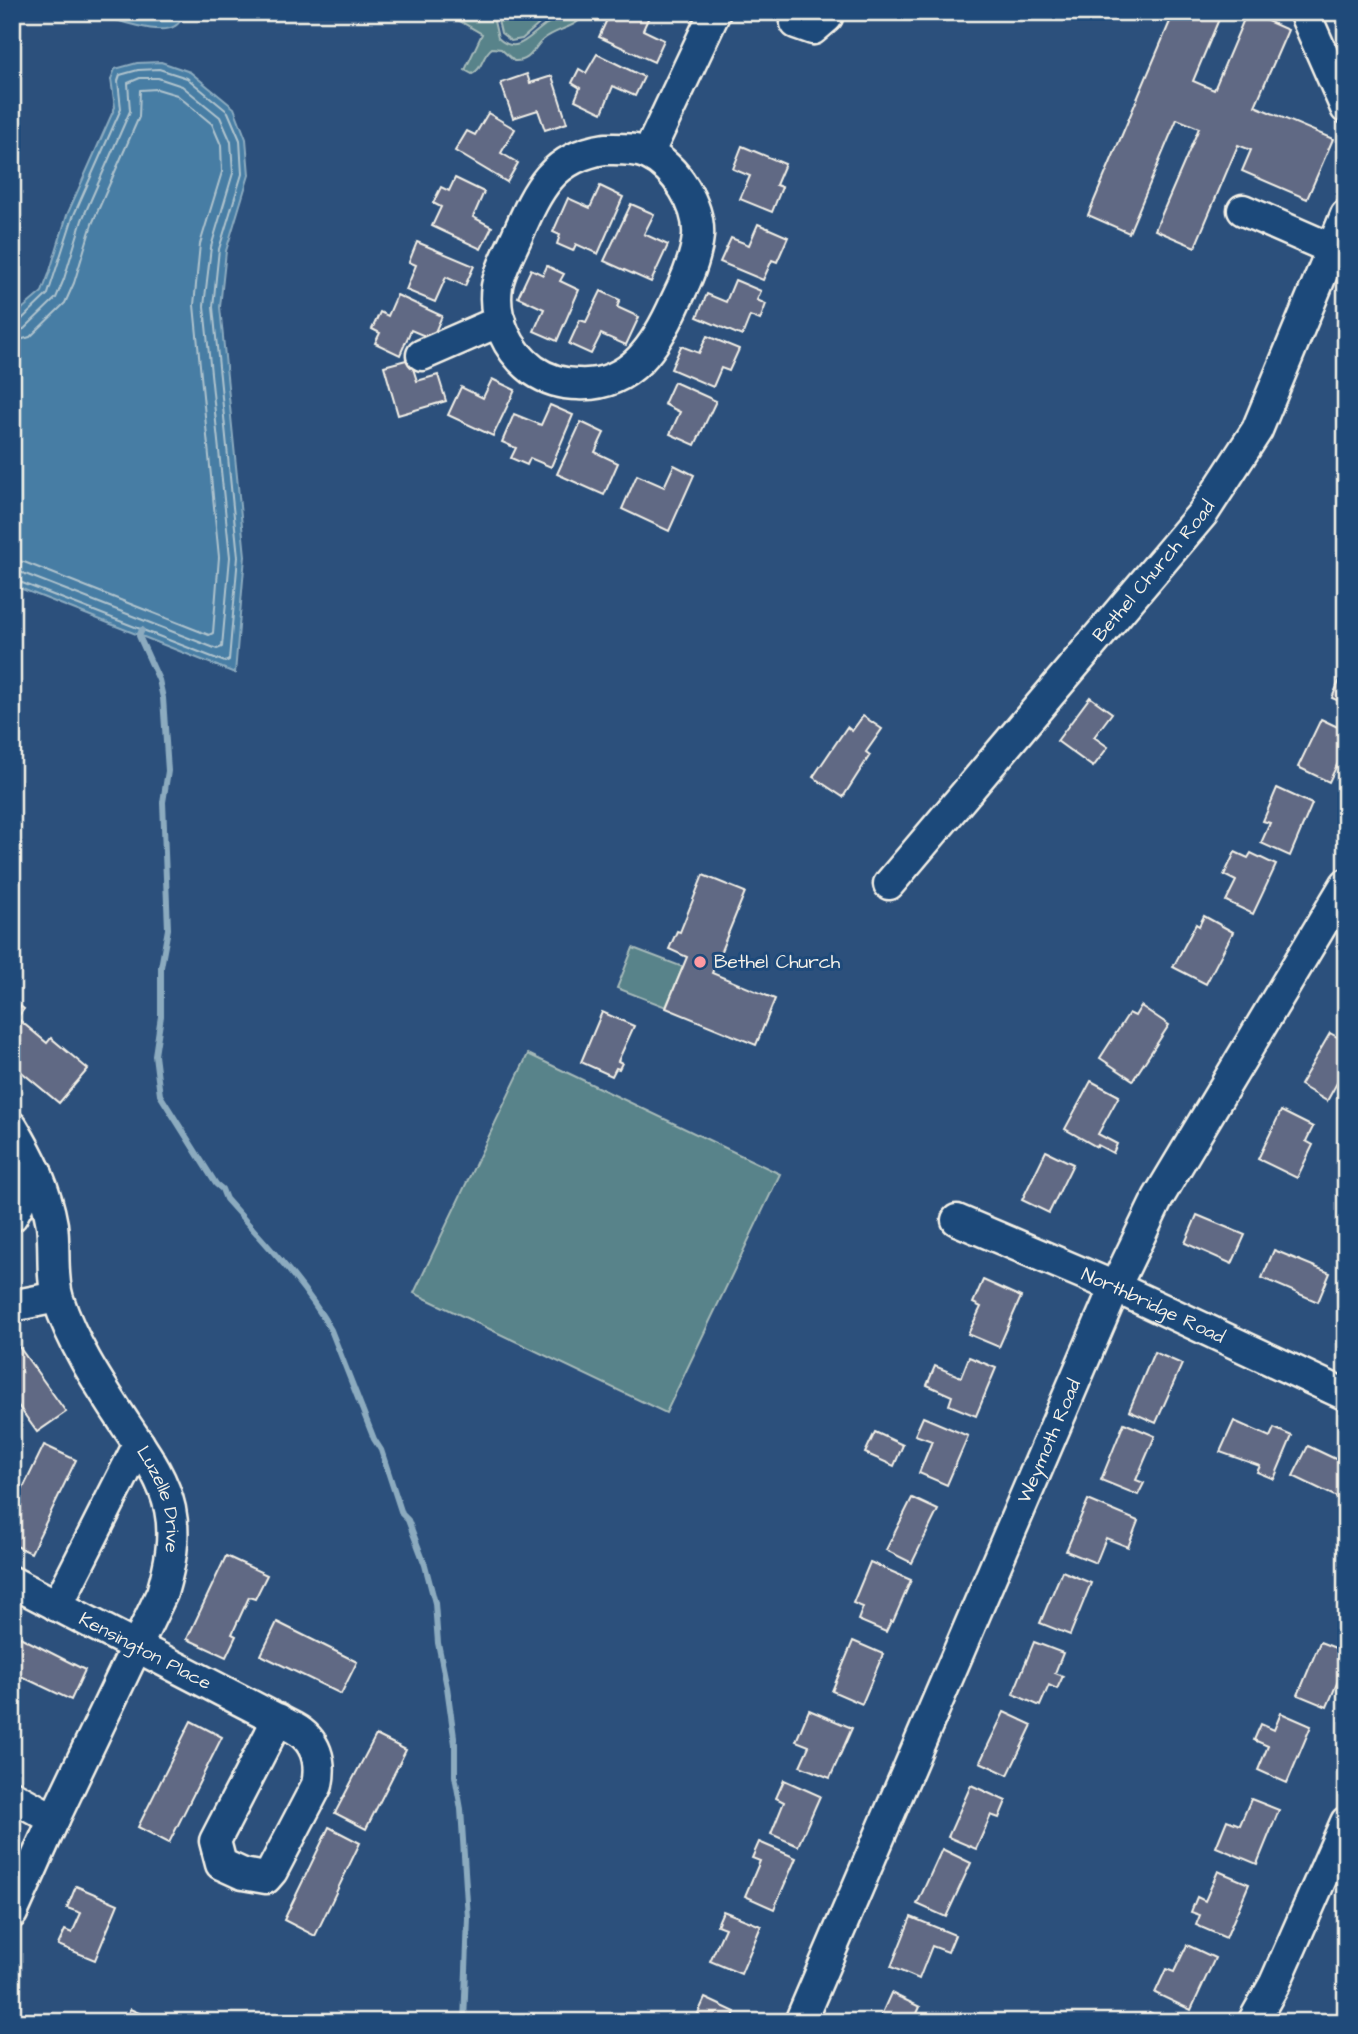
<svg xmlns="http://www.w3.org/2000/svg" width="1358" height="2034" viewBox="0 0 1358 2034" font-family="'Architects Daughter',sans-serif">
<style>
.green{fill:#58838a;stroke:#a6bab9;stroke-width:2}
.water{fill:#477da4;stroke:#8cabbf;stroke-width:2}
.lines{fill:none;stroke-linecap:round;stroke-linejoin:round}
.shore{stroke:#afc3cd;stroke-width:2}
.stream{stroke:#8cabbf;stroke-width:6}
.building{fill:#616984;stroke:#f4f1e8;stroke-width:2}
.minor-casing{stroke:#f4f1e8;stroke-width:35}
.minor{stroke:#1f4a7a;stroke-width:30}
.poi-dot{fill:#ff9aa2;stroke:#1f4a7a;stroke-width:2.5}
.labels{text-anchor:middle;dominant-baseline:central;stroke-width:6;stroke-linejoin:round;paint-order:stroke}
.street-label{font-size:19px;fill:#f4f1e8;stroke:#1f4a7a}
.poi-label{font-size:19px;fill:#f4f1e8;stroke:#1f4a7a;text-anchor:start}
</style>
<rect width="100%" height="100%" fill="#2c507c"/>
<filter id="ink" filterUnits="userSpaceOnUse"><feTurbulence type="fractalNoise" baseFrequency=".0143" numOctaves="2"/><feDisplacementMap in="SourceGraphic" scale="14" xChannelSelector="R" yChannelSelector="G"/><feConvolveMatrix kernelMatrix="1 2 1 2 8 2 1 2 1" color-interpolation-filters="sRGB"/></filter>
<g filter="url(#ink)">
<g class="green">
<path d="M449,12H490L493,17L498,38C517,56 529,36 545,25C553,20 563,19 570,12H586C578,28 557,28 544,39C533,47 532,62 514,61L501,49L492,48C482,55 483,69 472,74L465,70L482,34L448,14Z"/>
<path d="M496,12H562L545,19L522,39L511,41L501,33Z"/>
<path d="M633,948L683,967L666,1007L617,988Z"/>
<path d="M528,1054L780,1174L666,1413L414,1293Z"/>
</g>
<g class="water">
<path d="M97,12H185C183,17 179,24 175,26C161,36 113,20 97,12Z"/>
<path d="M161,62L190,72L234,108L246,139L249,175L226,251L220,307L245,556L235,673L12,585V323L16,314L42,292L49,274L67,215L115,107L111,79L115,69L137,63Z"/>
</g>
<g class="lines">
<g class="shore">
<path d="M12,323L20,321L48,294L73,217L121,109L118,81L120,75L138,70L159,69L187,78L228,112L240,140L242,174L219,249L213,307L238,557L229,660L225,662L12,579"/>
<path d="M12,332L24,329L56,298L64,279L82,220L130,111L128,83L140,78H158L182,86L220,117L231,142L233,173L211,247L204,306L230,557L222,647L217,649L20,572L12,571"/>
<path d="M12,342L30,337L65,303L74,283L92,224L139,117L140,90L157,89L177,95L212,124L221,145L222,172L200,244L194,305L219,557L213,633L209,635L24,562L12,560"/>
</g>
<path class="stream" d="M142,630L139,636L159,680L163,698L168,771L163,802L168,929L161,967V1016L155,1055L160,1095L216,1184L222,1189L226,1199C263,1241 303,1281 331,1330L374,1439L381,1450L402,1514L408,1520L425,1565L435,1603L438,1643L447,1687L455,1744V1776L461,1809L468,1918L464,2022"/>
</g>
<g class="building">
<path d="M602,12H651L643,30L664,40L654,62L599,37L609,15Z"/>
<path d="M1174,12H1222L1193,81L1214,90L1247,12L1288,30L1255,106L1333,139L1307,199L1242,171L1251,150L1238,145L1195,247L1155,230L1199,128L1177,119L1129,233L1088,215Z"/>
<path d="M597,54L644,77L635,96L613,86L602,113L575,100L580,88L572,83L579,69L586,73Z"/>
<path d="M527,74L530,83L552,76L567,123L545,130L538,110L513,118L501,83Z"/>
<path d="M488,113L515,129L501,153L518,163L507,182L455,151L467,131L475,135Z"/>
<path d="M742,146L785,164L776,185L782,187L772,212L740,199L750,176L733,169Z"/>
<path d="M455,178L484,192L473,217L492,227L481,249L432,226L441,207L433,203L441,187L449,191Z"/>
<path d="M600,186L623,197L598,254L576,244L573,251L557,244L560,235L553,232L568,198L590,208Z"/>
<path d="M631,204L654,214L644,234L668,245L651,282L604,261Z"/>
<path d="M758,224L788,237L777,262L772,260L763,280L720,262L731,238L749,245Z"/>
<path d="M417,242L474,266L465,286L446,277L435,302L406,290L416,265L409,262Z"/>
<path d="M547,266L564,274L560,281L579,290L557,341L534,331L544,309L518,297L531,269L543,275Z"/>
<path d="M735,280L761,291L757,300L766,304L760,320L750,316L742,336L697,317L707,294L726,302Z"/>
<path d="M601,291L620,300L617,307L639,317L626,345L601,334L591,354L569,344L580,320L586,322Z"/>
<path d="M397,295L442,316L432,339L411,330L400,355L375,343L380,333L372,329L380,312L388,316Z"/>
<path d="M707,336L739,349L729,371L721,368L713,387L671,369L681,346L699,353Z"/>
<path d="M410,359L417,381L438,375L446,401L398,415L384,366Z"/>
<path d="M492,379L515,390L493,436L448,415L461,387L483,398Z"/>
<path d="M674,382L716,401L695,445L670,434L680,412L664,404Z"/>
<path d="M550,405L573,415L551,467L530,458L527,465L511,458L516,448L502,442L514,414L541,425Z"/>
<path d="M581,422L604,433L595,452L618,463L604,495L557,474Z"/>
<path d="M674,465L694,475L669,531L622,509L637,475L664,487Z"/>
<path d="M1346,665V704L1332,698Z"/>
<path d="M1090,697L1112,713L1094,737L1108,747L1093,767L1057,741Z"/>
<path d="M863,716L882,729L866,752L870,755L843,797L813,777L847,727L852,731Z"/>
<path d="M1321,719L1346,731V746L1329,782L1298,767Z"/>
<path d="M1277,788L1312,804L1290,856L1261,843L1270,823L1263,821Z"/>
<path d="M1235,852L1248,858L1251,853L1276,865L1253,914L1226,901L1236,881L1224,875Z"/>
<path d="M703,875L745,892L712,973L775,999L756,1045L666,1008L687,957L669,949L677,931L680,932Z"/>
<path d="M1204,916L1233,932L1206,984L1173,967L1196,924L1199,926Z"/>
<path d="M12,1000L24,1009L17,1018L47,1043L51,1038L88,1069L59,1103L12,1064Z"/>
<path d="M1141,1006L1169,1025L1133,1080L1100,1058L1129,1013L1135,1016Z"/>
<path d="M602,1012L634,1026L618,1061L622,1063L619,1069L616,1068L612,1076L581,1062Z"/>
<path d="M1330,1033L1346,1042V1080L1344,1084L1338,1081L1327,1101L1300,1085Z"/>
<path d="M1091,1081L1119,1096L1098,1134L1117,1144L1113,1153L1098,1145L1097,1147L1065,1129Z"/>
<path d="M1281,1111L1313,1127L1306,1141L1313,1145L1297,1178L1258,1159Z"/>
<path d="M1046,1151L1073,1164L1049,1213L1022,1200Z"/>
<path d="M1197,1215L1245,1235L1232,1264L1185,1243Z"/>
<path d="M1274,1250L1330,1273L1318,1302L1262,1278Z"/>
<path d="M983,1280L1021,1297L999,1347L968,1334L981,1307L973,1303Z"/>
<path d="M17,1344L66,1412L37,1432L12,1397V1347Z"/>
<path d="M1154,1352L1182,1364L1156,1423L1129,1411Z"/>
<path d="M969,1357L996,1368L976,1416L949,1405L952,1396L927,1385L935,1366L961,1377Z"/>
<path d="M923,1417L968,1436L947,1485L919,1473L932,1441L915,1435Z"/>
<path d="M1234,1421L1270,1437L1274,1428L1292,1436L1274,1479L1257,1472L1260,1466L1220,1452Z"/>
<path d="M1124,1423L1155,1436L1136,1480L1144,1483L1138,1495L1101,1480Z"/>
<path d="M875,1432L903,1445L894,1466L865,1453Z"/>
<path d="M44,1445L76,1460L31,1553L12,1544V1511Z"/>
<path d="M1308,1446L1346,1464V1496L1343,1500L1293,1476Z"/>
<path d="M912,1498L938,1510L912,1563L886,1550Z"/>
<path d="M1088,1500L1138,1521L1128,1547L1106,1538L1096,1563L1066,1551Z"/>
<path d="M226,1556L267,1575L255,1599L249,1597L232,1634L236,1636L226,1657L187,1639Z"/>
<path d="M870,1562L911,1580L893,1622L891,1621L886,1632L858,1620L863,1607L853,1603Z"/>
<path d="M1062,1571L1091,1583L1070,1635L1040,1623Z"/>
<path d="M277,1622L357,1662L341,1694L261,1655Z"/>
<path d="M12,1633L85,1670L71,1700L12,1672Z"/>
<path d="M853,1641L883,1654L862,1704L832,1691Z"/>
<path d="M1034,1642L1063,1653L1055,1673L1063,1676L1057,1689L1049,1685L1040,1706L1013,1694Z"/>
<path d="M1320,1642L1346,1652V1662L1327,1707L1298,1695Z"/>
<path d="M809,1710L852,1728L830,1778L800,1766L809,1746L796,1741Z"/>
<path d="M1004,1712L1032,1725L1008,1775L980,1762Z"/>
<path d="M1281,1713L1311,1726L1287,1783L1258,1770L1268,1746L1254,1740L1261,1724L1274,1730Z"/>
<path d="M191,1721L222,1737L169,1843L138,1827Z"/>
<path d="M376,1735L406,1750L366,1829L335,1813Z"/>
<path d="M784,1780L820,1796L798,1846L771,1834L784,1802L776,1798Z"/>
<path d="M971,1785L1006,1801L999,1818L991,1815L976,1849L948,1837Z"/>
<path d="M1251,1799L1279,1810L1257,1864L1216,1847L1227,1820L1240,1825Z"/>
<path d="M329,1827L360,1843L315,1936L284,1920Z"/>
<path d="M759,1842L796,1858L774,1909L745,1896L760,1861L752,1858Z"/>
<path d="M942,1849L971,1863L946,1917L917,1904Z"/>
<path d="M1218,1871L1249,1884L1226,1938L1196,1925L1200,1915L1191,1912L1197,1897L1205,1901Z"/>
<path d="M76,1886L118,1904L95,1960L58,1945L65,1930L72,1933L81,1913L67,1908Z"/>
<path d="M723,1911L761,1926L741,1974L710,1961L725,1928L717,1925Z"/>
<path d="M911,1917L955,1935L948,1952L932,1946L919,1979L891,1967Z"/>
<path d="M1187,1945L1215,1958L1191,2010L1155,1993L1166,1969L1174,1972Z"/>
<path d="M891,1993L920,2007L913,2022H878Z"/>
<path d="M705,1998L735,2012L731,2022H694Z"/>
<path d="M130,2009L159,2022H124Z"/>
<path d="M1149,2012L1169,2022H1144Z"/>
</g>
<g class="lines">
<g class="minor-casing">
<g id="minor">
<path d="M1304,12L1346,108"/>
<path d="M796,23L813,29L827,17V12"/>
<path d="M605,149C619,149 635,148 648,154C676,167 700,206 698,236C696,259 686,281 676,301C657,344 631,387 578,384C562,384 546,379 533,370C508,351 492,318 497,286C500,269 510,252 517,236C537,191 551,157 605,149Z"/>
<path d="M648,154L715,12"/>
<path d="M1243,210L1332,249"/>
<path d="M422,355L500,321"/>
<path id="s1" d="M889,884L1203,513L1257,430L1346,215"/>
<path id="s2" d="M12,1127C31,1158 46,1189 52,1225C55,1249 51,1277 58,1299C73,1345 100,1385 126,1425C144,1452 163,1477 170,1509C176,1538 170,1565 162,1593L54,1819L12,1913"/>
<path d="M12,1216L36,1171"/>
<path id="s3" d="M957,1220L1115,1287L1346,1395"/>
<path d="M12,1306L57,1297"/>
<path id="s4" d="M12,1582L294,1728C316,1740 322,1761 317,1785L272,1871L266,1878L243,1874L221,1864L215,1841L278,1719"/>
<path d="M57,1606L139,1444"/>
<path d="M12,1796L54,1819"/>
<path id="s5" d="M800,2022L1115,1287L1158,1198L1346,884"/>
<path d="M1253,2022L1275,1983L1346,1822"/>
</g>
</g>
<use href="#minor" class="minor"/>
</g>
</g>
<circle class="poi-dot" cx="700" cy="962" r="7"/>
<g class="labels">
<g class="street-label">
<text stroke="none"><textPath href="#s1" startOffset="410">Bethel Church Road</textPath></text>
<text stroke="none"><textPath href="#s3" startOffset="214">Northbridge Road</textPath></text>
<text stroke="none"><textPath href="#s5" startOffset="632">Weymoth Road</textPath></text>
<text stroke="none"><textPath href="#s2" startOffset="408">Luzelle Drive</textPath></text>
<text stroke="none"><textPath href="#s4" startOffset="150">Kensington Place</textPath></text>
</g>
<g class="poi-label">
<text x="714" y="962">Bethel Church</text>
</g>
</g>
<rect width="1358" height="2034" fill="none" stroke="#1f4a7a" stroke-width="42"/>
<rect x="21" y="21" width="1316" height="1992" fill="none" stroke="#f4f1e8" stroke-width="2.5" filter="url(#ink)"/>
</svg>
